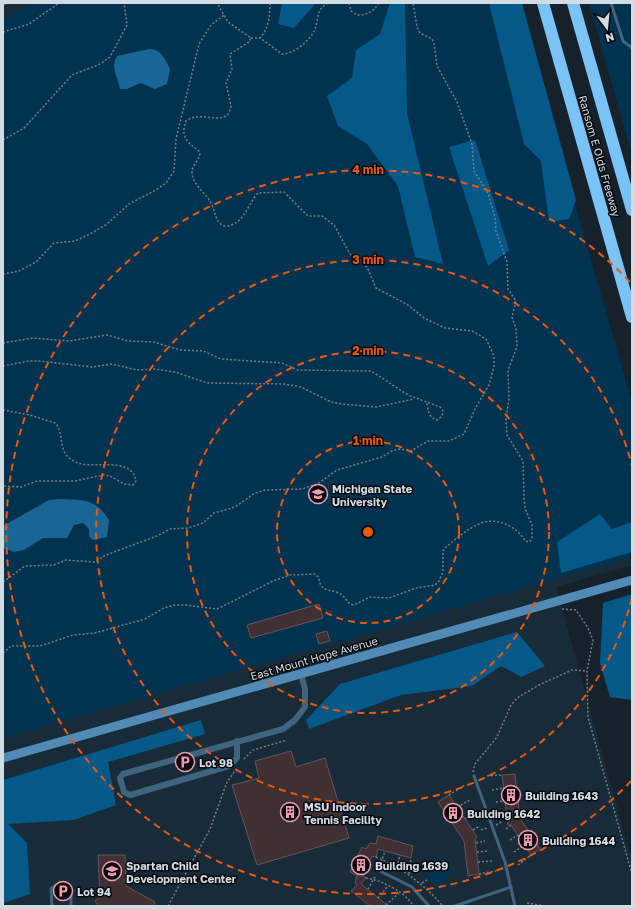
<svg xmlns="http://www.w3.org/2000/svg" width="635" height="909" viewBox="0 0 635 909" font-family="'Golos Text',sans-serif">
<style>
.built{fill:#182b39}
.green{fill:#013350}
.forest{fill:#045988}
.water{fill:#196595}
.building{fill:#402f33;stroke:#675457}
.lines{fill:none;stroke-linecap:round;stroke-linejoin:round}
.path{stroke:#747f86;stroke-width:1.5;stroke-dasharray:2 2;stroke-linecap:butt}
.lane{stroke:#41647e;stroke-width:3}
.street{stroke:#41647e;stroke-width:6}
.secondary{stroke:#518ab4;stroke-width:9}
.highway{stroke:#7bc2f6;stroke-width:12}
.ring{fill:none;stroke:#e8590c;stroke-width:2;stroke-dasharray:7 5}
.labels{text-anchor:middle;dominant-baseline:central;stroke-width:3;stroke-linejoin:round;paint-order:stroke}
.street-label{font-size:11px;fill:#d3dce2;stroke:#060a0f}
.poi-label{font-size:11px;font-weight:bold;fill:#d3dce2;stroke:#060a0f;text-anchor:start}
.centre{fill:#e8590c;stroke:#060a0f;stroke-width:2}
.ring-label{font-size:12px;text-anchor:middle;font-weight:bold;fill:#e8590c;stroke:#060a0f;stroke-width:3;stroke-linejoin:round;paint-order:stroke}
</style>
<rect width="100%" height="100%" fill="#15222b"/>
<path class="built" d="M3,3H512L632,424V565L556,587L632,860V906H3Z"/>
<g class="green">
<path d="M36,3H517L632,402V557L3,738V19Z"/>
<path d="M589,3H632V155Z"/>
<path d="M438,855L453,869L439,888H435L431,882L427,880L425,867L427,862L434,861Z"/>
</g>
<g class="forest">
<path d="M282,3H316L294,28L278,24Z"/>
<path d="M390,3H405L407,113L443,264L415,257L398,186L367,144L338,126L327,96L352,78L356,50L380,34Z"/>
<path d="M489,3H522L576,200L569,219L549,222L541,161L524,144Z"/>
<path d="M475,140L509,250L488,266L449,147Z"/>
<path d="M600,514L612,529L632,522V552L561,573L557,542Z"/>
<path d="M632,594V700L610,697L600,663L603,603Z"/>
<path d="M517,632L545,666L521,677L501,666L472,686L401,695L309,729L306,720L340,684Z"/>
<path d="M201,720L205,734L108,762L116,805L74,820L8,824L27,843L30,894L3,903V780Z"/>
</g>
<g class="water">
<path d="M149,49C161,49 166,60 170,69L167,84L155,89L141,83L127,89H120C118,77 110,67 117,56Z"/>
<path d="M61,499C84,500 96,499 109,520L107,537L93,540L89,536V529L83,523L74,525L67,538H43L24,550L14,552L3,548V526L49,500Z"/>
</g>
<g class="building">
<path d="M319,604L323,618L251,638L247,625Z"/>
<path d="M327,631L330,641L319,644L316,634Z"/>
<path d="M291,751L296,767L325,758L349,838L257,865L232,785L259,778L255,761Z"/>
<path d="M515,774L520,818L540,849L531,855L511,825H508L502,775Z"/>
<path d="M449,795L477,837L475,839L479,874L468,876L464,841L438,802Z"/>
<path d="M378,836L413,846L411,858L378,849L376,857L372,856L362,875L366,878L361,884L388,906H370L351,891L357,885L355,883L357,875L350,872L362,847L366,849L370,843L376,844Z"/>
<path d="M98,855H125L126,886L155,902L153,906H99L95,901L100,897Z"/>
</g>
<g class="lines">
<g class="path">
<path d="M270,3C270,15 269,28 260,38L282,54C293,54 307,43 313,33C320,22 314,10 328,3"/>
<path d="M349,3L351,11L357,15C367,15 373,12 379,3"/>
<path d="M3,32L29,24L59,3"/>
<path d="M251,38H260"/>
<path d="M3,140L24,128L72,75L100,64L110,57L127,25L124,3"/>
<path d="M3,274L19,271L36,262L54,243L75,241L90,234L107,224L129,204L156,190L166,183L174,171L176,139L199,44L211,25L224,15"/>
<path d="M3,343L33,338L69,341L107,335L128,341L154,342L180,350L203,351L221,359L282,363L298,370L371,371L408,395L440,407L443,411L442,416L437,420C429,418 428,411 427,403"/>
<path d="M3,366L29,361H39L92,367L112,364L137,370L154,369L175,372L207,383L284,384L301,387L331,402L342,404L376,407L414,399"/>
<path d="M3,410L30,415L55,423C66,434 55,455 78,463C94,469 132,456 136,481L133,485L124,484L110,476L103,475L75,481H37L21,487L3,486"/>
<path d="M3,582L25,566L54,565L66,560L94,562L106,555L157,536L170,529L188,528L203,523L214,513L235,507L255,493L265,490L302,489L319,483L337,470L382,457L392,451L399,449L411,451L428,441H449L464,434L475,409L489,385L494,366V356L486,339L472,331L445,328L424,318L408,305L376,288L367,267L350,254L334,225L322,216H308L284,192L258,193C247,205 244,226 224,226C214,221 216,212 211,203C206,193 194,186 192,174C191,165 200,161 200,152C187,142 180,137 186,121C199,110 219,125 229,113L231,106L226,83L232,69L230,54L249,42L251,38L228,22L217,3"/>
<path d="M562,609L576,610L588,628L593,640L587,671L588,717L632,874"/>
<path d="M3,653L11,646H40L73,635L95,633L145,619L164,608L175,605H186L217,609L273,581L290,575L315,574L319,578C320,594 333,588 342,595C347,599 347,604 354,605L370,597L389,598L416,588L435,585L439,581L443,572V551L446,547C456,539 467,529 479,524C495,516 517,526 525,541L529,542L532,539V525L525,508L524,498L523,461L507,435L506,419L509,399L508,370L517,347L516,329L512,317L516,301L508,289L507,262L496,231L495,217L488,193L474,171L472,144L457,102L437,66L434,43L432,39L420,33L417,27L413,3"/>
<path d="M244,759L253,750L287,740"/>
<path d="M473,772L475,764L497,737L511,705L517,698L539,685L572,670L587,671"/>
<path d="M487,776L502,775"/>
<path d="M492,790L503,788"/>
<path d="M449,795L465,785"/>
<path d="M496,802L505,801"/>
<path d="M457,807L470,800"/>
<path d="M501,815H506"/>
<path d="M465,819L475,812"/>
<path d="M496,825L503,821"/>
<path d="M506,829L511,825"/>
<path d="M473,830L480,826"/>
<path d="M481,830L487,828"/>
<path d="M510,840L518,835"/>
<path d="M476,843L485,841"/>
<path d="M477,852L489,851"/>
<path d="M514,852L524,845"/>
<path d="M376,857C404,869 423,884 443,906"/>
<path d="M478,862L492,861"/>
<path d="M518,865L531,855"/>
<path d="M380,866L385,851"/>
<path d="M397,867L400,855"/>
<path d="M409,874L411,858"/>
<path d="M479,874L496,871"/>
<path d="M366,878C381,880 406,892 413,906"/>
<path d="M422,883L427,880"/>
<path d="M368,889L376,875"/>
<path d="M378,898L387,887"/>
<path d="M527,903L545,906"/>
<path d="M386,905L399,893"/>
<path d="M168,906L210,829L227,782L237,768"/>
</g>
<g class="lane">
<path d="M611,3L623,41L632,48"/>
<path d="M3,4L6,3"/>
<path d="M474,776L505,862L515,906"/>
<path d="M378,870L412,887L429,906"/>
<path d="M52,906L51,889L56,885H66L71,890V906"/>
<path d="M455,906L511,887"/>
</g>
<path class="street" d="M237,741V758L229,766L130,795L124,792L120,778L123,774L283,729L295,720L305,707V689L301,674"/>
<path class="secondary" d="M3,758L632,580"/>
<g class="highway">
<path d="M543,3L632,317"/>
<path d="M573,3L632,210"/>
</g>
</g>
<g class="ring">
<circle cx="368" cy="532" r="91"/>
<circle cx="368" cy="532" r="181"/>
<path d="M632 598A272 272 0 1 1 632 466"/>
<path d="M631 781A362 362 0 1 1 631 283"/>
</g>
<defs>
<g id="university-ring" transform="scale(1)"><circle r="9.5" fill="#060a0f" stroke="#f29aaf" stroke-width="1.5"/><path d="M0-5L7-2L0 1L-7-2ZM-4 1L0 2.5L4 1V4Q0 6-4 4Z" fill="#f29aaf"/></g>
<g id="parking-ring" transform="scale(1)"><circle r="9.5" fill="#060a0f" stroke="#f29aaf" stroke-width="1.5"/><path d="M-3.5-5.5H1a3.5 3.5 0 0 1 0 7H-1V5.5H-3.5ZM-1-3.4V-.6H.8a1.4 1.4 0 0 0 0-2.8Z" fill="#f29aaf"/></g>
<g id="building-ring" transform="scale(1)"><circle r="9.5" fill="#060a0f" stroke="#f29aaf" stroke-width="1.5"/><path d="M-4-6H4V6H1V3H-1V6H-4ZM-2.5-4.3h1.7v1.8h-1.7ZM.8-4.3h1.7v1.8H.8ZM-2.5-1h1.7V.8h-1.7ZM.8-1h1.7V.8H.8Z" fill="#f29aaf"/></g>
<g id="school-ring" transform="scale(1)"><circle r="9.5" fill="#060a0f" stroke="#f29aaf" stroke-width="1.5"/><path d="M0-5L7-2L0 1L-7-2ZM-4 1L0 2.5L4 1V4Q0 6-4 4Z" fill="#f29aaf"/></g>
</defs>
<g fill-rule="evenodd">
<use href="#university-ring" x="318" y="494"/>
<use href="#parking-ring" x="185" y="762"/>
<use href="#building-ring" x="511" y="795"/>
<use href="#building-ring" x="290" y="812"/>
<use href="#building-ring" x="453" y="813"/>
<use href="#building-ring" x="528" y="840"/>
<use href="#building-ring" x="361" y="865"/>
<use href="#school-ring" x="112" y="871"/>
<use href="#parking-ring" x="63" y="891"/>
</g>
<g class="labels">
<g class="street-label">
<text transform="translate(600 156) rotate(74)">Ransom E Olds Freeway</text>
<text transform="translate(314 658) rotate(-16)">East Mount Hope Avenue</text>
</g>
<g class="poi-label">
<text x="332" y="488">Michigan State<tspan x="332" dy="13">University</tspan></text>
<text x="199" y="762">Lot 98</text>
<text x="525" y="795">Building 1643</text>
<text x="304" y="806">MSU Indoor<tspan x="304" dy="13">Tennis Facility</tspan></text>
<text x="467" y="813">Building 1642</text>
<text x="542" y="840">Building 1644</text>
<text x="126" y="865">Spartan Child<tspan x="126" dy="13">Development Center</tspan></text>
<text x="375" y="865">Building 1639</text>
<text x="77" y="891">Lot 94</text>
</g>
</g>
<circle cx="368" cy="532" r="6" class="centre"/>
<g class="ring-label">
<text x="368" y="174">4 min</text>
<text x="368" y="264">3 min</text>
<text x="368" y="355">2 min</text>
<text x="368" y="445">1 min</text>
</g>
<rect width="635" height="909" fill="none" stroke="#d3dce2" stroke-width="8"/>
<g transform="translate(607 28) rotate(164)" stroke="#060a0f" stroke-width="3" paint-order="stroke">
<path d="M0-3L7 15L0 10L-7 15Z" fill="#d3dce2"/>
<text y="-6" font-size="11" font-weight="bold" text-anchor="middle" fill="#d3dce2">N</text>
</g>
</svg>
